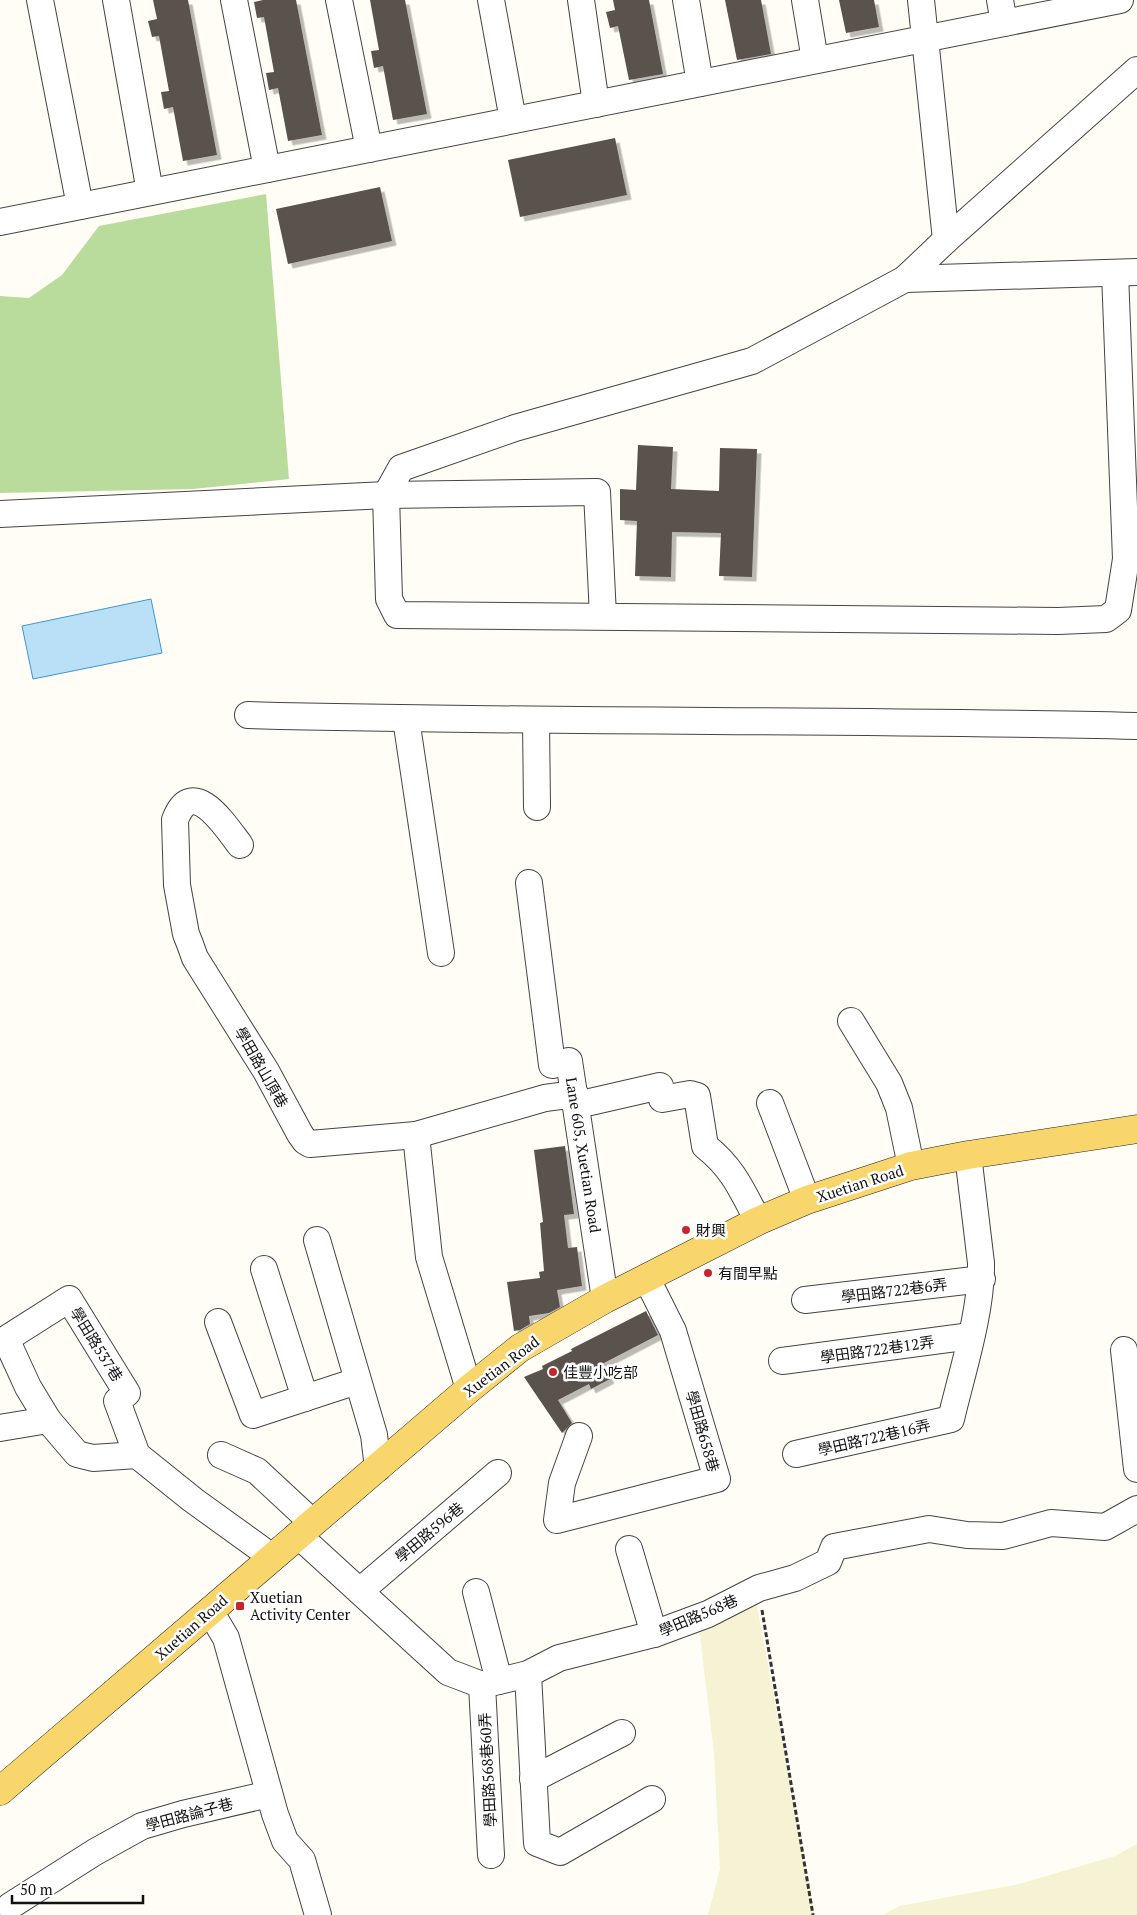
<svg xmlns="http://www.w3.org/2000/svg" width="1137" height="1915" viewBox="0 0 1137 1915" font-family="'PT Serif','Noto Sans TC',serif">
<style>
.farmland{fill:#f6f3d4}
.forest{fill:#b9dc9c}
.water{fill:#b9e0f7;stroke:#3f96cf}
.building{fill:#5a524d;filter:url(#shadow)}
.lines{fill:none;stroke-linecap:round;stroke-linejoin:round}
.minor-casing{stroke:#444;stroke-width:28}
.major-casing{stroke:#222;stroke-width:29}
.path{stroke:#333;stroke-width:3;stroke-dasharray:5 2.5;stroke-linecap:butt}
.minor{stroke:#fff;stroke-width:26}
.major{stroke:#f9d66b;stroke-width:28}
.poi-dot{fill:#c4262e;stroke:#fff;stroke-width:2}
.labels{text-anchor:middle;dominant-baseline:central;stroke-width:5;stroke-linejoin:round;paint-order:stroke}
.street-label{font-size:15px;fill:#111;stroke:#fff}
.poi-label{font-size:15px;fill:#111;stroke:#fff;text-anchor:start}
</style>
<defs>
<filter id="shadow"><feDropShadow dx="4.5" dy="4.5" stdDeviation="0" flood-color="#0004"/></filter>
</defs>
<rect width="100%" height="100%" fill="#fffdf5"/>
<g class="farmland">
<path d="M755,1595L815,1915H708L720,1869L714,1754L698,1619Z"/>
<path d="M1137,1844V1915H883L899,1906L1019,1884L1115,1856Z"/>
</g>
<path class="forest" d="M266,194L289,479L193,489L0,493V296L29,298L62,275L99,226Z"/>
<path class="water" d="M151,599L162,653L33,679L22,626Z"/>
<g class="building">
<path d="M153,0H188L217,155L183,161L173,107L164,109L161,92L169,91L159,36L152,37L148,21L157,19Z"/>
<path d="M263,0H296L322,135L288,141L278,88L269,90L266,73L274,72L264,17L257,18L254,2Z"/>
<path d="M370,0H405L427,114L393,120L383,66L374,68L371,51L379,50Z"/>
<path d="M613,0H649L663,74L629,80L618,26L610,28L606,12L615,10Z"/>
<path d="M725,0H761L771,54L737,60Z"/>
<path d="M839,0H874L879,27L846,33Z"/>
<path d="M615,138L627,195L520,217L508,160Z"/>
<path d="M380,187L392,241L288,264L276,209Z"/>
<path d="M638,445L673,447L671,489L719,491L720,448L757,449L752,577L719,576L721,533L672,532L671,577L635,576L637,521L620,520V489L636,490Z"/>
<path d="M565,1146L574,1214L564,1215L568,1248L577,1247L582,1286L557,1290L560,1307L549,1313L529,1316L530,1324L520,1330L514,1331L507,1282L540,1278L539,1272L544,1271L540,1223L543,1222L534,1150Z"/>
<path d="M646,1311L658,1335L602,1364L610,1379L591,1389L589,1384L558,1400L572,1423L562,1433L524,1377L543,1369L542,1366L572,1351L571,1349Z"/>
</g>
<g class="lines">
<g class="minor-casing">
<g id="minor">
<path d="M40,0L80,206"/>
<path d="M116,0L150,192"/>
<path d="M234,0L267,169"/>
<path d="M339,0L369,149"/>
<path d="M491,0L513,120"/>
<path d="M581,0L596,104"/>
<path d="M686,0L700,83"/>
<path d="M805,0L815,60"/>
<path d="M921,0L946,240"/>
<path d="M1000,0L1004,23"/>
<path d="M0,222L1120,0"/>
<path d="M1115,273L1126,559L1118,610L1106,619L1058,621L397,615L389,599L386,495L401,468L515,428L752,361L905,279L946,240L1137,70"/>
<path d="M905,279L1137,272"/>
<path d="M0,514L386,495L597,492L603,616"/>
<path d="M248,715C544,723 841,719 1137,726"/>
<path d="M406,719L441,953"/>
<path d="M536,720L537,807"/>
<path d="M240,845C226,827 192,773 175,820L177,885L186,934L190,944L195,958L266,1071L300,1134L305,1141L310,1144L416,1135L545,1098L575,1094"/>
<path d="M529,883L552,1065L569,1061L605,1299"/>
<path d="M851,1021L889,1083L899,1108L911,1166"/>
<path d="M770,1103L807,1200"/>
<path d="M577,1105L660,1086L662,1099L690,1094L697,1096L705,1146C733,1168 742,1190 758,1221"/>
<path d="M416,1135L429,1257L469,1389"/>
<path d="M317,1240L374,1435L378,1468"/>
<path d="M264,1269L305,1398"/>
<path d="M805,1300L982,1279"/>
<path d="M218,1322L253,1415L357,1381"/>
<path d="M1124,1350L1137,1469"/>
<path d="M782,1361L971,1336"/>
<path d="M48,1420L28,1387L6,1339L69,1299L127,1393L117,1401L137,1455L193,1500L272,1557"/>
<path d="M0,1428L48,1420L77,1454L93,1458L137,1455"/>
<path d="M579,1436L562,1483L557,1520L717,1479L673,1331L647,1279"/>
<path d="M796,1454L951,1419C962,1372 982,1311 981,1263L968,1155"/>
<path d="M221,1455L257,1471L313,1523"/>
<path d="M298,1535L448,1672L482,1685L528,1674L559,1658L654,1634L708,1614L759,1588L795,1578L828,1562L834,1547L929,1529L967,1535L1003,1536L1051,1523L1105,1527L1137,1509"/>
<path d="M629,1549L654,1634"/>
<path d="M360,1591L498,1473"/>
<path d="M476,1592L499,1681"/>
<path d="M210,1611L226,1638L275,1814L285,1841L302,1860L318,1915"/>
<path d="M528,1674L537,1843L560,1852L652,1799"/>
<path d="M482,1685L491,1855"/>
<path d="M533,1779L622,1733"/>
<path d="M10,1906L95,1852L142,1826L183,1814L269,1794"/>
</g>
</g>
<g class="major-casing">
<path id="major" d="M0,1791L469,1389L520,1348L605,1299L758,1221L807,1200L911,1166L968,1155L1137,1129"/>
</g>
<path class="path" d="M762,1610L813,1915"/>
<use href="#minor" class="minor"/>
<use href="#major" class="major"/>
</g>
<g class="poi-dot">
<circle cx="686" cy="1230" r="5"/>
<circle cx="708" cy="1273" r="5"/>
<circle cx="553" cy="1372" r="5"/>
<rect x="235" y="1601" width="10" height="10" rx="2.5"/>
</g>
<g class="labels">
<g class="street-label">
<text transform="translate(262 1067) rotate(60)">學田路山頂巷</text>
<text transform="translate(584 1155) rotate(81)">Lane 605, Xuetian Road</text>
<text transform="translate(860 1183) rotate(-18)">Xuetian Road</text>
<text transform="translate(894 1290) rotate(-7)">學田路722巷6弄</text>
<text transform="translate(97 1344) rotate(58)">學田路537巷</text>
<text transform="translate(877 1349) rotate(-8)">學田路722巷12弄</text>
<text transform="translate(501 1366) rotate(-37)">Xuetian Road</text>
<text transform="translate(703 1431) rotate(74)">學田路658巷</text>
<text transform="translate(874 1437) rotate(-13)">學田路722巷16弄</text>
<text transform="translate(429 1532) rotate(-40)">學田路596巷</text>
<text transform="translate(698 1615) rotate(-23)">學田路568巷</text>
<text transform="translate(191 1627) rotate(-41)">Xuetian Road</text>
<text transform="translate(487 1770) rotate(-93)">學田路568巷60弄</text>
<text transform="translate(189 1814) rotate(-15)">學田路論子巷</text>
</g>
<g class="poi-label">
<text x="696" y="1230">財興</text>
<text x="718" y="1273">有間早點</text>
<text x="563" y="1372">佳豐小吃部</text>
<text x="250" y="1597">Xuetian<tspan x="250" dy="17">Activity Center</tspan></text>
</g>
</g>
<path d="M12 1895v8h131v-8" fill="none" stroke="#111111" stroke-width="2.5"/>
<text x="20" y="1895" font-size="15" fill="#111111" stroke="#ffffff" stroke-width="4" paint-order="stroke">50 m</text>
</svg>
